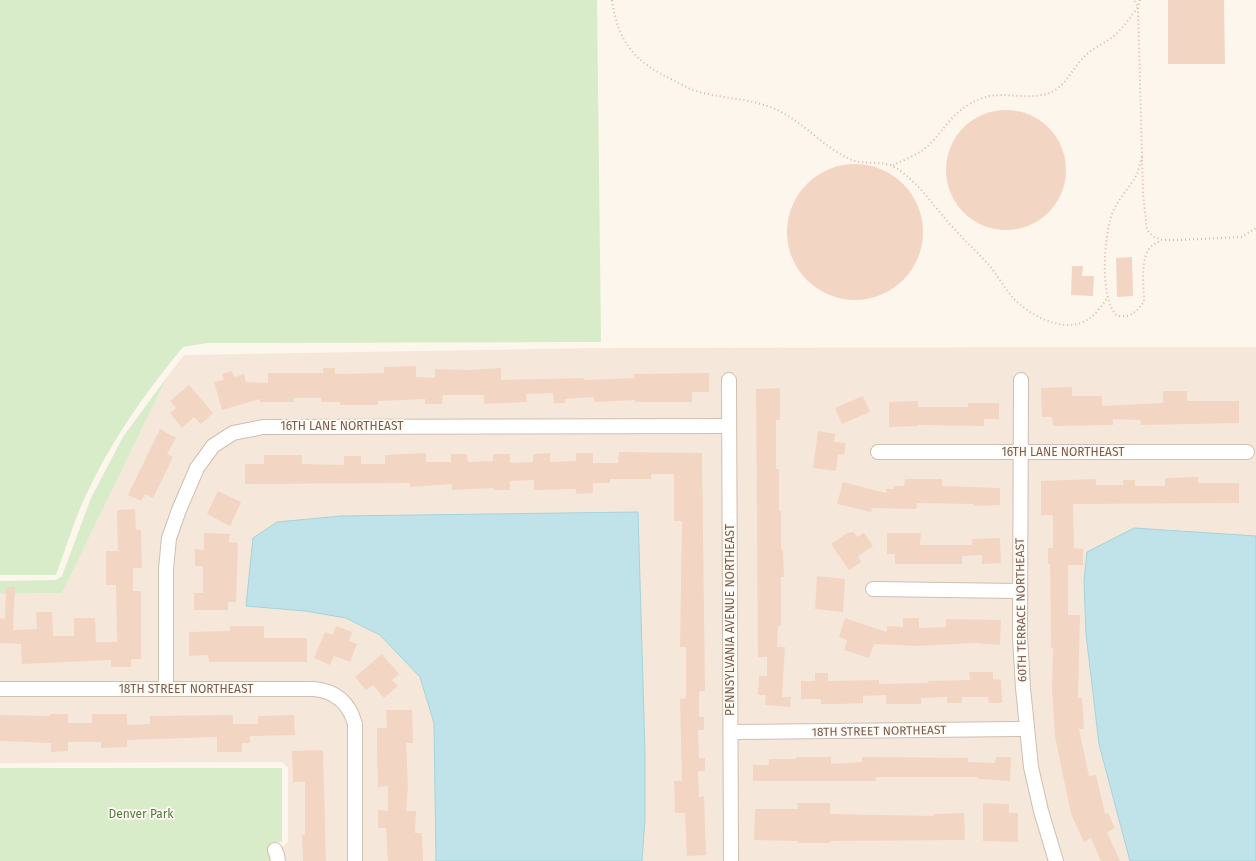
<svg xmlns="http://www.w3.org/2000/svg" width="1256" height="861" viewBox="0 0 1256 861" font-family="'Fira Sans',sans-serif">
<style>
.residential{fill:#f5e8da}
.green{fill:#d8ecc9}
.water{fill:#bfe3e8;stroke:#a5d3da}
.building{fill:#f3d5c3}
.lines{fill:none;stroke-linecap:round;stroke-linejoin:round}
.minor-casing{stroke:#d1beb0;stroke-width:16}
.path{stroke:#d9b8a5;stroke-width:2;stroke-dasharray:1 3;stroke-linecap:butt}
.minor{stroke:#fff;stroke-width:14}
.labels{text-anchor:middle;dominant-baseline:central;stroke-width:3.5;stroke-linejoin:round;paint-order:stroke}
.street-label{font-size:12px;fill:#7a5c4d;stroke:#fffaf3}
.park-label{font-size:12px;fill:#537a41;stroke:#fffaf3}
</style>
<rect width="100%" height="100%" fill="#fdf6ec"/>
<g class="residential">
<path d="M1256,347V536L1235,535L1086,634L1099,744L1130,861H1064L1048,809L1038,766L1030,688L1027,637V458H1254V446H1027L1028,374H1014L1013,446H871V458H1013V585L867,583L866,595L1013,598V637L1019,723L738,726L736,373L722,374V420L231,427L209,441L191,465L162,536L159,569V682L0,683V594L62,593L167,377L184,355L598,348Z"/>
<path d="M722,432L725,861H642L645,819V752L638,512L305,611L346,618L380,635L420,677L434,723L436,861H362V718L353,703L339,689L325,684L314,682H173V570L176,539L203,471L218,450L236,439L264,433Z"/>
<path d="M0,695L323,696L336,703L345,715L348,724V861H277V847H282L288,842V768L282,762L0,763Z"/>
<path d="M1020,736L1025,768L1049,861H738V738Z"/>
</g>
<g class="green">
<path d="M0,0H597L601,342L207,343L183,347C145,393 111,441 86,495C74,520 66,548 56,575H0Z"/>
<path d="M167,377L62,593L0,594V581L56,580L62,576L91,498L123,437Z"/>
<path d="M0,768H282V842H271V861H0Z"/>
</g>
<g class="water">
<path d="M638,512L645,752V819L642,861H436L434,723L420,677L380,635L346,618L305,611L246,606L253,538L277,522L341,516Z"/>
<path d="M1134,528L1256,536V861H1130L1099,744L1086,634L1084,581L1087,552Z"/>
</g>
<g class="building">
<path d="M1168,0H1224L1225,64H1168Z"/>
<circle cx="1006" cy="170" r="60"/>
<circle cx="855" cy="232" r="68"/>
<path d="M1132,257L1133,296L1117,297L1116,258Z"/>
<path d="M1072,266H1083L1082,276H1094L1093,296L1071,295Z"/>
<path d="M416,366V377L435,378V369L467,370L501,368V380L584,378V380L634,378V374L709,373V392H692V402H635V400L594,402V397L565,399V403H554L553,393L526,394L527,402L484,404V395H443L442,404H425V399L378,401V405H340V402H321V398H294V402H260V399L222,410L214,382L224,380L222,374L232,371L234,377L244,374L246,382L268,383V373H323V368H335V374L384,373V367Z"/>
<path d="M189,385L213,413L201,424L194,417L182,428L170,413L176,408L170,401Z"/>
<path d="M1072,387V396H1102V406L1163,403V391H1187V401H1239V423L1141,425L1140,420L1113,419V425L1053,426L1052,417H1042L1041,388Z"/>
<path d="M780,388V420H776V469H779V511H781V550H783L784,577H781V626H778L777,647H785L782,697H791L790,707L765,705L766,695H758L759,676H767V657H758L756,389Z"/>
<path d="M863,396L870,412L842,424L835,408Z"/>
<path d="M918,401V407H968V403H999V419H984V426L918,425V426L889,427V402Z"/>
<path d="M160,429L176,438L167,454L173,457L153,498L145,494L141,501L128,495Z"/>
<path d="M818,431L835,434L834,442L846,443L844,455L838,454L836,471L813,468Z"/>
<path d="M619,452L702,453L705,691H699V717H704V730H698L699,758H705V771H698L699,797L704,796L706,855L687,856L685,813H675L674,781H682L680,699L686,698V647H680L682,521H674V474H651V479H610V483H593V493L576,494V489L534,490V480L510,481V490H494V488L452,490V484L410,487V483L245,484V464H264V455H302V464L344,465V456H361V464H385V455L426,453V462H451V454H467L468,462L493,461V454H510V463L533,462V454L550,453V462L576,461V453H593V463H618Z"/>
<path d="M1198,477V483H1239V503L1073,504L1074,548L1083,549V565H1068V615H1080L1078,698H1082L1084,729H1079L1089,776L1096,775L1105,814L1108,813L1115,828L1107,832L1120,861H1101L1091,838L1084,842L1071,814L1055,736L1052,690L1053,648L1051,647L1050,564H1048V548H1053V515H1041V481L1096,479V485H1123V480H1135V486H1165V478Z"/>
<path d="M905,479H942V486L1000,488V505L974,506V504L917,503L916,509L872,508L871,512L837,504L843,482L886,493V489H894V486H904Z"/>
<path d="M218,491L241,502L230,526L207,514Z"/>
<path d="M135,509L136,530H141L142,568H133V591H141V659H131V667H111V660L22,664L21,644L0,643V618L5,619L6,587H15L13,630L37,629L36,612H52L53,636H74V618H95L96,642H117L116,585H106V551H118L117,510Z"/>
<path d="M854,532L857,537L864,533L873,546L858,556L861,562L849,570L831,544L847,533Z"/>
<path d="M204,533L230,534L229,542L238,543L236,602H228V610H194V593H203V566H195V549L204,550Z"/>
<path d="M887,533H921L920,545H972V539L1000,538L1001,563L982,564V555L962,556V564H895V554H887Z"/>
<path d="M817,576L845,579L843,612L815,609Z"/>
<path d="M845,618L887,632V626L903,627V618H919V628L946,627V619L1001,620L1000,645L972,643L918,646L874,644L869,658L844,650L847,640L839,637Z"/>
<path d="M230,626H264V638H307V662H209L208,655L189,656V632L230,631Z"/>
<path d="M336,626L352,632L349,641L357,644L350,662L334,656L330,665L314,658L325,632L333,635Z"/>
<path d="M382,654L399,674L392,680L398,686L384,698L373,685L366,690L355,677Z"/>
<path d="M969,672H993V679L1001,680L1002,703H989L988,697H962V703H947V697L921,698V704H886V695L863,696V703L839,704H821V699H801V681H815V673H828V681L879,680V684L928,683V681L970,680Z"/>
<path d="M386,710H412L413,743H406L408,786L406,811H416L415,833H422L423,861H388L386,828H378V810L388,811V786L378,787L377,751V728H387Z"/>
<path d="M50,714H68V723H92V714H127V725L150,724V716L233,715V724H258V716L294,715L295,735L250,736V743H242V752H217V737L127,740V747L101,748V742H68V751L51,752V743L0,741V715L50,716Z"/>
<path d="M323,750L326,861H303L302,835H305V782H293L292,751Z"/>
<path d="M796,757H831V764L862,762V757L968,758V762L995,763L996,757H1011L1010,781L978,779V777H876V781H753V765H769V759H796Z"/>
<path d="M797,803H830V814L934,816V814L964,813L965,840L830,841L831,843H798V841L754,840L755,809H798Z"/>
<path d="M983,803L1009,804V813H1018V842L983,841Z"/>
</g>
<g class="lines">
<g class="minor-casing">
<g id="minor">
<path d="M729,380L731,861"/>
<path d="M1021,380L1020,637L1023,688L1031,767L1041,811L1056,861"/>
<path d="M878,452H1247"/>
<path d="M873,589L1020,591"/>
<path d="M0,689H314C335,691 349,702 355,724V861"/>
<path d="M166,689V569L169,538L179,510L197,468L213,446L233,433L263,427L729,426"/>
<path d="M731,732L1026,729"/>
<path d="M275,850L277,855L278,861"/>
</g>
</g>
<g class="path">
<path d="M612,0C618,43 635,62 673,80C679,83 686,87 693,90C722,100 755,97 783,113C807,126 826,149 852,160C865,165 885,160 896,168C918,182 932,204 949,223C962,238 976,251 989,265C998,276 1005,289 1014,299C1030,315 1060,332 1083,322C1094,318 1101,306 1108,297"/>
<path d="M1140,0L1138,7L1143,194L1147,230L1154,237L1163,240H1180L1242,237L1256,228"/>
<path d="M1142,157C1140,162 1139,169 1137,174C1130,188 1118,198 1112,214C1104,237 1099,298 1117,316C1131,318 1136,312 1144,302C1144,283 1137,245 1162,241"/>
<path d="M893,165C902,161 914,156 923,150C940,137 949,116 968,105C996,87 1014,100 1042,95C1065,91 1070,70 1085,56C1094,47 1106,43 1115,35C1124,27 1131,16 1138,7L1134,0"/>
</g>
<use href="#minor" class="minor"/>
</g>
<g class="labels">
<g class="street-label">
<text x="342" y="426">16TH LANE NORTHEAST</text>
<text x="1063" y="452">16TH LANE NORTHEAST</text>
<text transform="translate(1021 610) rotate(-91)">60TH TERRACE NORTHEAST</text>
<text transform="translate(730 620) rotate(-90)">PENNSYLVANIA AVENUE NORTHEAST</text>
<text x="186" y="689">18TH STREET NORTHEAST</text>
<text transform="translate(879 731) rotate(-1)">18TH STREET NORTHEAST</text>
</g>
<g class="park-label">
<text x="141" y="814">Denver Park</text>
</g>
</g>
</svg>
